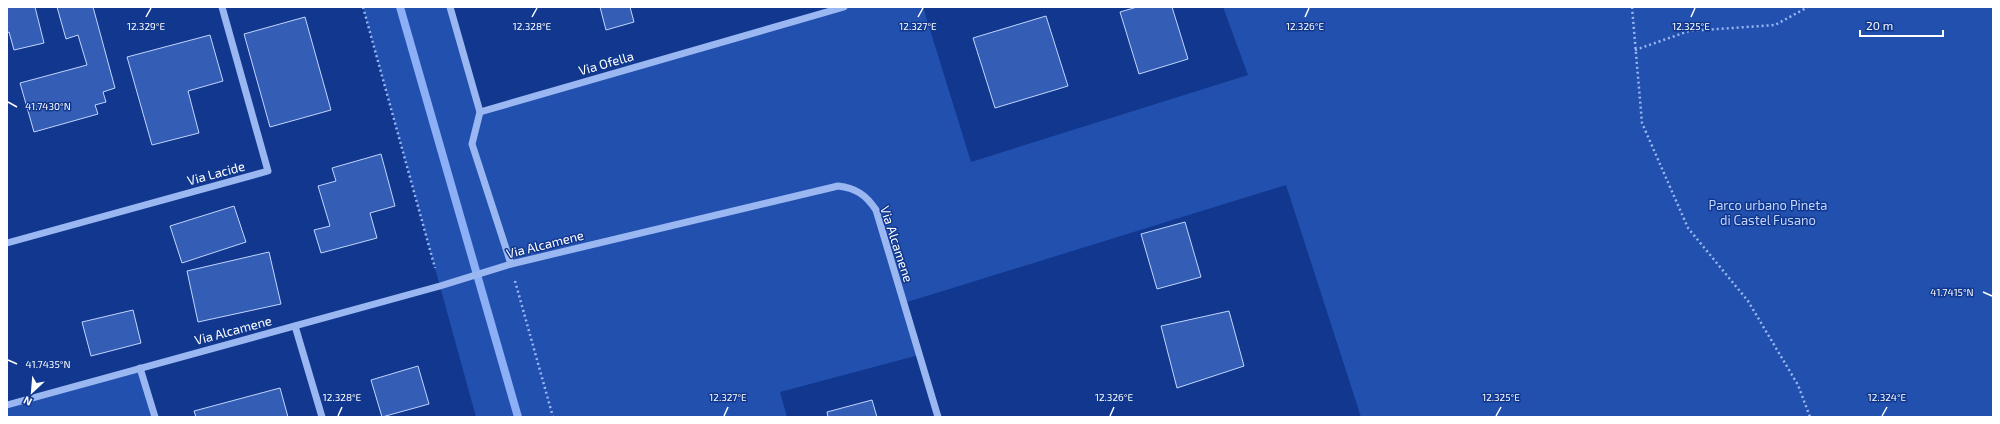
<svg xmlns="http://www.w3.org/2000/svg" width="2000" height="424" viewBox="0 0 2000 424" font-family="'Exo 2',sans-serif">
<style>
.green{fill:#2250ae}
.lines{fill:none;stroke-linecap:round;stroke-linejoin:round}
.stream{stroke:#8caff6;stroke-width:8}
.building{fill:#345eb6;stroke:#c1d5fd}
.path{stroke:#9ab7f2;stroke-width:2.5;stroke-dasharray:2 3;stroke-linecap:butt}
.minor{stroke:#9ab7f2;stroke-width:7}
.ticks{fill:none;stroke:#fff;stroke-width:1.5}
.labels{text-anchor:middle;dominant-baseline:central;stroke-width:3;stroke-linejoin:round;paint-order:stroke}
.street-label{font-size:13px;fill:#fff;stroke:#11388e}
.park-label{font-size:13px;fill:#c1d5fd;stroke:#11388e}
.ticks-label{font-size:10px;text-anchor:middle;fill:#fff;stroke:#11388e;stroke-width:3;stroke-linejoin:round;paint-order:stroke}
</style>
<rect width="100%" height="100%" fill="#11388e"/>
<g class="green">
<path d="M363,7H450L480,111L844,7H923L971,162L1248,75L1223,7H1993V417H1361L1286,185L904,303L919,355L780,392L787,417H476Z"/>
<path d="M140,368L155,417H7V405Z"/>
</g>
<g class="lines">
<path class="stream" d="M400,7L518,417"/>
</g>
<g class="building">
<path d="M7,7H35L44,43L14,50L9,32L7,33Z"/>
<path d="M57,7H93L115,88L103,92L106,102L95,105L98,114L34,132L20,83L87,65L78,35L66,39Z"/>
<path d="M600,7H630L634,22L606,30Z"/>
<path d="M1137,7H1172L1188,59L1139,74L1120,12Z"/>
<path d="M1046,16L1068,86L995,108L973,38Z"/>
<path d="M305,17L331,110L270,127L244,34Z"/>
<path d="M210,35L223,81L188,91L199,133L152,145L127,57Z"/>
<path d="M381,154L395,206L370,213L377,238L321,253L314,230L330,226L318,186L336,181L332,168Z"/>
<path d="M234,206L246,242L182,263L170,226Z"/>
<path d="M1185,222L1201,277L1157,289L1141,234Z"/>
<path d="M269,252L281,304L198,322L187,271Z"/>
<path d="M133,310L141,343L91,356L82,322Z"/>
<path d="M1229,311L1244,366L1177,388L1161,326Z"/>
<path d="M418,366L429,404L382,417L371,380Z"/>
<path d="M280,388L288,417H196L194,411Z"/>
<path d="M872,400L877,417H828L827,412Z"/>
</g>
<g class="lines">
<g class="path">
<path d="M363,7L435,268"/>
<path d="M1632,7L1642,123L1688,228L1748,301L1798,385L1810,417"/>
<path d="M1635,50L1689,31L1775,25L1808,7"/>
<path d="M515,281L553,417"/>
</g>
<g class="minor">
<path d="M450,7L480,112L472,144L511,264"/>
<path d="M480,112L844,7"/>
<path d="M7,243L268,171L222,7"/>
<path d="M295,326L322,417"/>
<path d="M140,368L155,417"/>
<path d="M7,405L440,286L511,264L838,186C856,188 866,195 876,210L938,417"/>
</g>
</g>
<path class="ticks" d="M146,17L151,8M532,17L537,8M918,17L923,8M1305,17L1309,8M1691,17L1695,8M8,102L17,107M1983,292L1992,296M8,360L17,364M338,416L342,407M724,416L728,407M1110,416L1114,407M1496,416L1501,407M1882,416L1887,407"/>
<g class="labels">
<g class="street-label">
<text transform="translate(606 63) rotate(-16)">Via Ofella</text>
<text transform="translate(216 173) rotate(-15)">Via Lacide</text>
<text transform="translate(545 244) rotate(-14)">Via Alcamene</text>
<text transform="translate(897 244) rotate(72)">Via Alcamene</text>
<text transform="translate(233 330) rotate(-15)">Via Alcamene</text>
</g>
<g class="park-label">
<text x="1768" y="205">Parco urbano Pineta<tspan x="1768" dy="15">di Castel Fusano</tspan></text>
</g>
</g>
<g class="ticks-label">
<text x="146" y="30">12.329°E</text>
<text x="532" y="30">12.328°E</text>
<text x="918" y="30">12.327°E</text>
<text x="1305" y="30">12.326°E</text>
<text x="1691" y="30">12.325°E</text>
<text x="48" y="110">41.7430°N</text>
<text x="1952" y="296">41.7415°N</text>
<text x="48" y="368">41.7435°N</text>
<text x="342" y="401">12.328°E</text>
<text x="728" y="401">12.327°E</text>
<text x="1114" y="401">12.326°E</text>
<text x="1501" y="401">12.325°E</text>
<text x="1887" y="401">12.324°E</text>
</g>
<rect width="2000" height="424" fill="none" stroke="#ffffff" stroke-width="16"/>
<g transform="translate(32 392) rotate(206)" stroke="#11388e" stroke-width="3" paint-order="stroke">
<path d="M0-3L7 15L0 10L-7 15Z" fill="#ffffff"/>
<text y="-6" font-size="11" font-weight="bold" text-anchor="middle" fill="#ffffff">N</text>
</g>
<path d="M1860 30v6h83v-6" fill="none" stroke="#ffffff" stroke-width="2"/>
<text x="1866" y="30" font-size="12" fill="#ffffff" stroke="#11388e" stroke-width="3" paint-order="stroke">20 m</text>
</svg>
